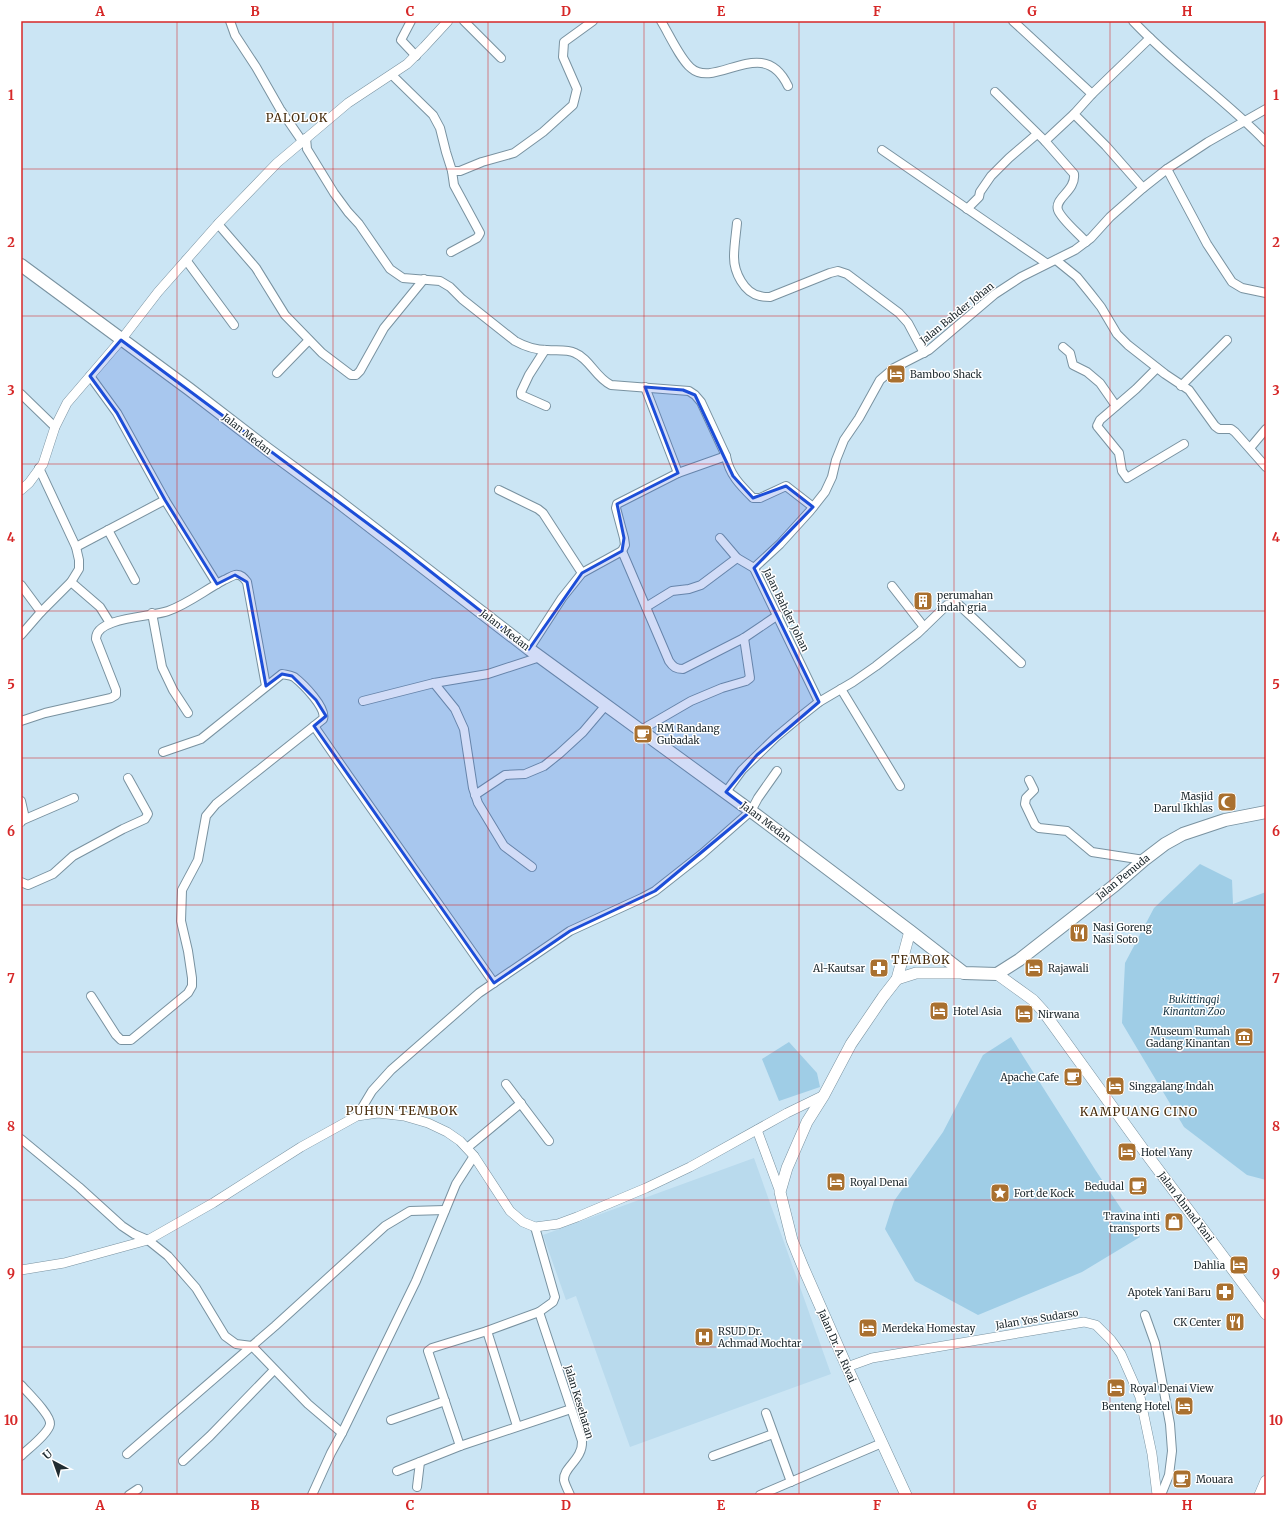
<svg xmlns="http://www.w3.org/2000/svg" width="1287" height="1516" viewBox="0 0 1287 1516" font-family="Merriweather,serif">
<style>
.built{fill:#b9daed}
.green{fill:#9fcde6}
.lines{fill:none;stroke-linecap:round;stroke-linejoin:round}
.minor-casing{stroke:#7992a0;stroke-width:10}
.tertiary-casing{stroke:#7992a0;stroke-width:10}
.secondary-casing{stroke:#7992a0;stroke-width:12}
.primary-casing{stroke:#7992a0;stroke-width:14}
.minor{stroke:#fff;stroke-width:8}
.tertiary{stroke:#fff;stroke-width:9}
.secondary{stroke:#fff;stroke-width:11}
.primary{stroke:#fff;stroke-width:12}
.marked{fill:#1d4ed8;fill-opacity:0.2;stroke:#1d4ed8;stroke-width:3;stroke-linejoin:round}
.grid{fill:none;stroke:#d62828;stroke-width:1;stroke-opacity:0.55}
.labels{text-anchor:middle;dominant-baseline:central;stroke-width:3;stroke-linejoin:round;paint-order:stroke}
.street-label{font-size:10px;fill:#212c31;stroke:#fff}
.poi-label{font-size:10px;fill:#212c31;stroke:#fff;text-anchor:start}
.park-label{font-size:10px;font-style:italic;fill:#163645;stroke:#fff}
.quarter-label{font-size:12px;letter-spacing:1px;fill:#482d0d;stroke:#fff}
.neatline{fill:none;stroke:#d62828;stroke-width:1.5}
.grid-label{font-size:13px;text-anchor:middle;font-weight:bold;fill:#d62828}
</style>
<rect width="100%" height="100%" fill="#cbe5f4"/>
<path class="built" d="M754,1158L831,1374L630,1447L576,1296L566,1300L543,1235Z"/>
<g class="green">
<path d="M1200,864L1232,880L1233,904L1266,892V1180L1247,1175L1184,1127L1122,1023L1125,963L1154,908Z"/>
<path d="M1011,1037L1096,1171L1140,1237L1082,1272L978,1315L915,1281L885,1229L894,1201L943,1132L983,1055Z"/>
<path d="M789,1042L817,1073L820,1087L779,1101L762,1059Z"/>
</g>
<g class="lines">
<g class="minor-casing">
<g id="minor">
<path d="M230,21L235,35L256,67L280,109L302,141"/>
<path d="M411,21L401,40L416,56"/>
<path d="M464,21L501,58"/>
<path d="M661,21C669,34 680,59 691,68C716,90 763,33 788,86"/>
<path d="M1013,21L1092,94"/>
<path d="M1133,21C1174,65 1225,99 1266,142"/>
<path d="M392,75L433,115L440,128L446,152L452,171H460L482,162L514,153L543,132L573,105L577,89L563,57L564,42L593,21"/>
<path d="M995,92L1045,141L1074,174C1076,191 1054,198 1058,210C1061,219 1079,234 1086,242"/>
<path d="M306,138L307,149L334,193L348,212L359,224L390,269L403,278L440,281L450,287L462,299L515,341C524,346 536,350 547,350C556,351 567,349 575,353C590,359 595,377 611,385L689,391L695,395L701,402L726,456C729,474 740,485 753,498H760L786,486L813,507"/>
<path d="M1045,141L1074,114"/>
<path d="M882,150L1046,263"/>
<path d="M1167,169L1207,244L1232,282L1242,288L1266,293"/>
<path d="M1143,188L1106,146L1074,114L1092,94L1150,38"/>
<path d="M967,209L979,197L980,192L991,176L1009,158L1037,134"/>
<path d="M737,223C736,234 734,246 734,257C734,272 744,293 760,296C763,297 767,297 770,297L830,273L838,271L847,274L899,313L908,323L924,353"/>
<path d="M218,224L256,268L285,315L322,353L351,375H356L360,371L384,328L424,279"/>
<path d="M451,252L477,238L479,235L480,233L454,185L452,171"/>
<path d="M186,260L234,325"/>
<path d="M1056,260L1077,277L1090,293L1101,307L1117,334L1128,345L1165,374L1189,390L1215,426L1219,429H1231L1235,432L1266,467"/>
<path d="M1063,347L1070,353L1073,365L1087,372L1100,383L1116,406"/>
<path d="M545,350L529,375L521,392V395L546,406"/>
<path d="M1157,368L1136,389L1100,420L1097,426L1119,453L1122,471L1127,478L1184,444"/>
<path d="M277,373L309,340"/>
<path d="M90,376L117,413L165,500L217,584"/>
<path d="M1181,386L1227,340"/>
<path d="M645,387L678,473"/>
<path d="M21,394L55,427"/>
<path d="M1250,448L1266,429"/>
<path d="M499,490L538,509L543,513L582,573"/>
<path d="M108,530L135,580"/>
<path d="M720,538L737,558L754,568"/>
<path d="M76,547L165,500"/>
<path d="M622,551L669,661C673,667 676,669 683,669L744,638L778,615"/>
<path d="M71,582L100,607L110,623"/>
<path d="M21,585L41,612"/>
<path d="M892,586L924,627"/>
<path d="M646,607L672,591L689,589L701,585L737,558"/>
<path d="M152,613L162,667L173,690L188,713"/>
<path d="M21,635L41,612L71,582L79,569V560L76,547L39,468"/>
<path d="M529,649L562,598L582,573L622,551L625,545L624,538L616,508L617,504L678,473L726,456"/>
<path d="M434,683L455,709L464,729L473,788L478,803L504,846L532,867"/>
<path d="M841,689L900,786"/>
<path d="M363,701L434,683L488,674L540,657"/>
<path d="M819,702L754,568L780,544L810,511L825,492L832,477L836,460L844,440L859,418L880,380L894,368L929,350L995,294L1021,277L1075,250L1091,238L1110,217L1143,188L1167,169L1208,142L1266,109"/>
<path d="M21,721L45,713L111,698L116,695V690L96,639C95,617 153,617 168,611C188,604 205,590 224,580C227,579 231,576 235,575C241,574 244,578 247,582L266,686"/>
<path d="M314,726C373,812 434,897 494,983"/>
<path d="M641,730L691,701L722,688L746,681L750,678L744,638"/>
<path d="M1029,780L1034,790L1026,798L1025,804L1035,825L1039,828L1067,831L1092,852L1144,860"/>
<path d="M726,792L742,770L776,737L800,717L819,702L853,682L876,666L918,633L947,605L953,603L958,604L1021,663"/>
<path d="M475,795L505,775L525,774L544,766L559,754L583,732L606,705"/>
<path d="M21,801L24,814L21,822"/>
<path d="M23,820L74,798"/>
<path d="M21,882L28,885L53,874L73,856L123,829L145,819L148,814L128,778"/>
<path d="M91,996L116,1035L121,1040H131L188,993L192,986V978L188,951L181,921L182,890L198,860L206,816L216,804L323,719C327,708 303,684 294,677C290,675 286,675 282,674L201,739L163,752"/>
<path d="M506,1084L549,1141"/>
<path d="M357,1116L372,1091L391,1070L479,993L570,931L642,898L655,891L702,854L751,811L758,798L777,771"/>
<path d="M21,1139L79,1187L122,1226L134,1234L148,1240L168,1256L196,1288L225,1336L236,1344L252,1346L308,1404L342,1433"/>
<path d="M467,1148L521,1103"/>
<path d="M539,1312L582,1441C583,1460 563,1467 564,1480C565,1485 568,1490 570,1495"/>
<path d="M1145,1315L1155,1343L1170,1424L1172,1451L1169,1475L1161,1495"/>
<path d="M487,1331L517,1426"/>
<path d="M21,1385C27,1392 51,1415 50,1424C49,1433 28,1449 21,1456"/>
<path d="M766,1413L791,1482"/>
<path d="M391,1420L445,1401"/>
<path d="M460,1446L428,1351L432,1348L487,1331L539,1312L553,1302L555,1297L535,1227"/>
<path d="M127,1454L275,1326L385,1226L410,1211L445,1210"/>
<path d="M713,1456L773,1434"/>
<path d="M183,1461L210,1436L274,1370"/>
<path d="M397,1471L460,1446L571,1409"/>
<path d="M417,1487L420,1462"/>
<path d="M129,1495L138,1489"/>
<path d="M312,1495L331,1453L342,1433L416,1281L456,1184L474,1156"/>
<path d="M760,1495L882,1443"/>
</g>
</g>
<g class="tertiary-casing">
<g id="tertiary">
<path d="M21,490L29,483L43,464L55,427L67,403L121,340L158,292L218,224L277,163L348,103L407,64L424,47L448,21"/>
<path d="M757,1130L780,1192"/>
<path d="M21,1270L64,1263L148,1240L213,1203L301,1147L357,1116L378,1113L404,1116L428,1123L447,1132L460,1141L474,1156L510,1211L523,1222L535,1227L558,1224L577,1217L646,1188L690,1167L787,1113L824,1095"/>
<path d="M847,1367L872,1358L1084,1322L1096,1325L1111,1340L1121,1354L1140,1397L1152,1454L1157,1495"/>
</g>
</g>
<g class="secondary-casing">
<g id="secondary">
<path d="M997,974L1033,1000L1043,1011L1145,1152L1266,1314"/>
<path d="M897,979L916,973H964"/>
<path d="M906,1495L847,1367L803,1267L792,1240L780,1192L787,1168L807,1122L824,1095L851,1044L883,997L897,979L910,931"/>
<path d="M1260,1495L1266,1481"/>
</g>
</g>
<g class="primary-casing">
<path id="primary" d="M21,265L189,389L267,449L335,499L529,649L751,811L910,931L964,973L997,974L1019,960L1115,885L1144,860L1165,844L1183,834L1225,820L1266,812"/>
</g>
<use href="#minor" class="minor"/>
<use href="#tertiary" class="tertiary"/>
<use href="#secondary" class="secondary"/>
<use href="#primary" class="primary"/>
</g>
<path class="marked" d="M121,340L402,549L529,649L582,573L622,551L624,538L617,504L678,473L645,387L683,390L695,395L733,476L753,498L786,486L813,507L754,568L819,702L757,755L726,792L751,811L655,891L570,931L494,983L314,726L326,716L316,700L292,676L282,674L266,686L247,582L235,575L217,584L165,500L117,413L90,376Z"/>
<path class="grid" d="M177,21V1495M333,21V1495M488,21V1495M644,21V1495M799,21V1495M954,21V1495M1110,21V1495M21,169H1266M21,316H1266M21,464H1266M21,611H1266M21,758H1266M21,905H1266M21,1052H1266M21,1200H1266M21,1347H1266"/>
<defs>
<g id="hotel-square" transform="scale(1)"><rect x="-9" y="-9" width="18" height="18" rx="4" fill="#a9702f" stroke="#fff"/><path d="M-6-4.5h1.5V1H6V5H4.5V3h-9V5H-6ZM-4 0a1.8 1.8 0 1 1 3.6 0ZM.5 0V-2.5h3Q6-2.5 6 0Z" fill="#fff"/></g>
<g id="building-square" transform="scale(1)"><rect x="-9" y="-9" width="18" height="18" rx="4" fill="#a9702f" stroke="#fff"/><path d="M-4-6H4V6H1V3H-1V6H-4ZM-2.5-4.3h1.7v1.8h-1.7ZM.8-4.3h1.7v1.8H.8ZM-2.5-1h1.7V.8h-1.7ZM.8-1h1.7V.8H.8Z" fill="#fff"/></g>
<g id="cafe-square" transform="scale(1)"><rect x="-9" y="-9" width="18" height="18" rx="4" fill="#a9702f" stroke="#fff"/><path d="M-5.5-4.5H6V0H3Q3 3.5 0 3.5H-2.5Q-5.5 3.5-5.5 0ZM3-3.2v2h1.7v-2ZM-6 4.5H4V6H-6Z" fill="#fff"/></g>
<g id="mosque-square" transform="scale(1)"><rect x="-9" y="-9" width="18" height="18" rx="4" fill="#a9702f" stroke="#fff"/><path d="M3.5-4.9A6 6 0 1 0 3.5 4.9A5 5 0 1 1 3.5-4.9Z" fill="#fff"/></g>
<g id="restaurant-square" transform="scale(1)"><rect x="-9" y="-9" width="18" height="18" rx="4" fill="#a9702f" stroke="#fff"/><path d="M-5-6h1v4h1v-4h1v4h1v-4h1v5L-1.5 .5V6h-2V.5L-5-1ZM5-6V6H3V1.5H1.5Q1.5-4 5-6Z" fill="#fff"/></g>
<g id="pharmacy-square" transform="scale(1)"><rect x="-9" y="-9" width="18" height="18" rx="4" fill="#a9702f" stroke="#fff"/><path d="M-2-6h4v4h4v4h-4v4h-4v-4h-4v-4h4Z" fill="#fff"/></g>
<g id="museum-square" transform="scale(1)"><rect x="-9" y="-9" width="18" height="18" rx="4" fill="#a9702f" stroke="#fff"/><path d="M0-6L6-3V-2H-6V-3ZM-5-1h2V3h-2ZM-1-1h2V3h-2ZM3-1h2V3H3ZM-6 4H6V6H-6Z" fill="#fff"/></g>
<g id="sight-square" transform="scale(1)"><rect x="-9" y="-9" width="18" height="18" rx="4" fill="#a9702f" stroke="#fff"/><path d="M0-6L1.8-2.2L6-1.7L2.9 1.2L3.7 5.4L0 3.3L-3.7 5.4L-2.9 1.2L-6-1.7L-1.8-2.2Z" fill="#fff"/></g>
<g id="shop-square" transform="scale(1)"><rect x="-9" y="-9" width="18" height="18" rx="4" fill="#a9702f" stroke="#fff"/><path d="M-5-2.5h2.3a2.7 3.5 0 0 1 5.4 0H5L5.5 6h-11ZM-1.5-2.5h3a1.5 2.3 0 0 0-3 0Z" fill="#fff"/></g>
<g id="hospital-square" transform="scale(1)"><rect x="-9" y="-9" width="18" height="18" rx="4" fill="#a9702f" stroke="#fff"/><path d="M-5-5h3v3.5h4V-5h3V5h-3V1.5h-4V5h-3Z" fill="#fff"/></g>
</defs>
<g fill-rule="evenodd">
<use href="#hotel-square" x="896" y="374"/>
<use href="#building-square" x="923" y="601"/>
<use href="#cafe-square" x="643" y="734"/>
<use href="#mosque-square" x="1227" y="802"/>
<use href="#restaurant-square" x="1079" y="933"/>
<use href="#pharmacy-square" x="879" y="968"/>
<use href="#hotel-square" x="1034" y="968"/>
<use href="#hotel-square" x="939" y="1011"/>
<use href="#hotel-square" x="1024" y="1014"/>
<use href="#museum-square" x="1244" y="1037"/>
<use href="#cafe-square" x="1073" y="1077"/>
<use href="#hotel-square" x="1115" y="1086"/>
<use href="#hotel-square" x="1127" y="1152"/>
<use href="#hotel-square" x="836" y="1182"/>
<use href="#cafe-square" x="1138" y="1186"/>
<use href="#sight-square" x="1000" y="1193"/>
<use href="#shop-square" x="1174" y="1222"/>
<use href="#hotel-square" x="1239" y="1265"/>
<use href="#pharmacy-square" x="1225" y="1292"/>
<use href="#restaurant-square" x="1235" y="1322"/>
<use href="#hotel-square" x="868" y="1328"/>
<use href="#hospital-square" x="704" y="1337"/>
<use href="#hotel-square" x="1116" y="1388"/>
<use href="#hotel-square" x="1184" y="1406"/>
<use href="#cafe-square" x="1182" y="1479"/>
</g>
<g class="labels">
<g class="street-label">
<text transform="translate(957 313) rotate(-39)">Jalan Bahder Johan</text>
<text transform="translate(247 434) rotate(38)">Jalan Medan</text>
<text transform="translate(786 610) rotate(64)">Jalan Bahder Johan</text>
<text transform="translate(505 630) rotate(38)">Jalan Medan</text>
<text transform="translate(766 822) rotate(37)">Jalan Medan</text>
<text transform="translate(1123 877) rotate(-39)">Jalan Pemuda</text>
<text transform="translate(1186 1207) rotate(53)">Jalan Ahmad Yani</text>
<text transform="translate(1037 1319) rotate(-9)">Jalan Yos Sudarso</text>
<text transform="translate(837 1346) rotate(66)">Jalan Dr. A. Rivai</text>
<text transform="translate(579 1402) rotate(73)">Jalan Kesehatan</text>
</g>
<g class="poi-label">
<text x="910" y="374">Bamboo Shack</text>
<text x="937" y="595">perumahan<tspan x="937" dy="12">indah gria</tspan></text>
<text x="657" y="728">RM Randang<tspan x="657" dy="12">Gubadak</tspan></text>
<text x="1213" y="796" text-anchor="end">Masjid<tspan x="1213" dy="12">Darul Ikhlas</tspan></text>
<text x="1093" y="927">Nasi Goreng<tspan x="1093" dy="12">Nasi Soto</tspan></text>
<text x="865" y="968" text-anchor="end">Al-Kautsar</text>
<text x="1048" y="968">Rajawali</text>
<text x="953" y="1011">Hotel Asia</text>
<text x="1038" y="1014">Nirwana</text>
<text x="1230" y="1031" text-anchor="end">Museum Rumah<tspan x="1230" dy="12">Gadang Kinantan</tspan></text>
<text x="1059" y="1077" text-anchor="end">Apache Cafe</text>
<text x="1129" y="1086">Singgalang Indah</text>
<text x="1141" y="1152">Hotel Yany</text>
<text x="850" y="1182">Royal Denai</text>
<text x="1124" y="1186" text-anchor="end">Bedudal</text>
<text x="1014" y="1193">Fort de Kock</text>
<text x="1160" y="1216" text-anchor="end">Travina inti<tspan x="1160" dy="12">transports</tspan></text>
<text x="1225" y="1265" text-anchor="end">Dahlia</text>
<text x="1211" y="1292" text-anchor="end">Apotek Yani Baru</text>
<text x="1221" y="1322" text-anchor="end">CK Center</text>
<text x="882" y="1328">Merdeka Homestay</text>
<text x="718" y="1331">RSUD Dr.<tspan x="718" dy="12">Achmad Mochtar</tspan></text>
<text x="1130" y="1388">Royal Denai View</text>
<text x="1170" y="1406" text-anchor="end">Benteng Hotel</text>
<text x="1196" y="1479">Mouara</text>
</g>
<g class="park-label">
<text x="1194" y="999">Bukittinggi<tspan x="1194" dy="12">Kinantan Zoo</tspan></text>
</g>
<g class="quarter-label">
<text x="297" y="117">PALOLOK</text>
<text x="921" y="959">TEMBOK</text>
<text x="402" y="1110">PUHUN TEMBOK</text>
<text x="1139" y="1111">KAMPUANG CINO</text>
</g>
</g>
<rect width="1287" height="1516" fill="none" stroke="#ffffff" stroke-width="44"/>
<g transform="translate(54 1462) rotate(319)" stroke="#ffffff" stroke-width="3" paint-order="stroke">
<path d="M0-3L7 15L0 10L-7 15Z" fill="#212c31"/>
<text y="-6" font-size="11" font-weight="bold" text-anchor="middle" fill="#212c31">U</text>
</g>
<rect x="22" y="22" width="1243" height="1472" class="neatline"/>
<g class="grid-label">
<text x="100" y="16">A</text>
<text x="255" y="16">B</text>
<text x="410" y="16">C</text>
<text x="566" y="16">D</text>
<text x="721" y="16">E</text>
<text x="877" y="16">F</text>
<text x="1032" y="16">G</text>
<text x="1187" y="16">H</text>
<text x="11" y="100">1</text>
<text x="1276" y="100">1</text>
<text x="11" y="247">2</text>
<text x="1276" y="247">2</text>
<text x="11" y="395">3</text>
<text x="1276" y="395">3</text>
<text x="11" y="542">4</text>
<text x="1276" y="542">4</text>
<text x="11" y="689">5</text>
<text x="1276" y="689">5</text>
<text x="11" y="836">6</text>
<text x="1276" y="836">6</text>
<text x="11" y="983">7</text>
<text x="1276" y="983">7</text>
<text x="11" y="1131">8</text>
<text x="1276" y="1131">8</text>
<text x="11" y="1278">9</text>
<text x="1276" y="1278">9</text>
<text x="11" y="1425">10</text>
<text x="1276" y="1425">10</text>
<text x="100" y="1510">A</text>
<text x="255" y="1510">B</text>
<text x="410" y="1510">C</text>
<text x="566" y="1510">D</text>
<text x="721" y="1510">E</text>
<text x="877" y="1510">F</text>
<text x="1032" y="1510">G</text>
<text x="1187" y="1510">H</text>
</g>
</svg>
